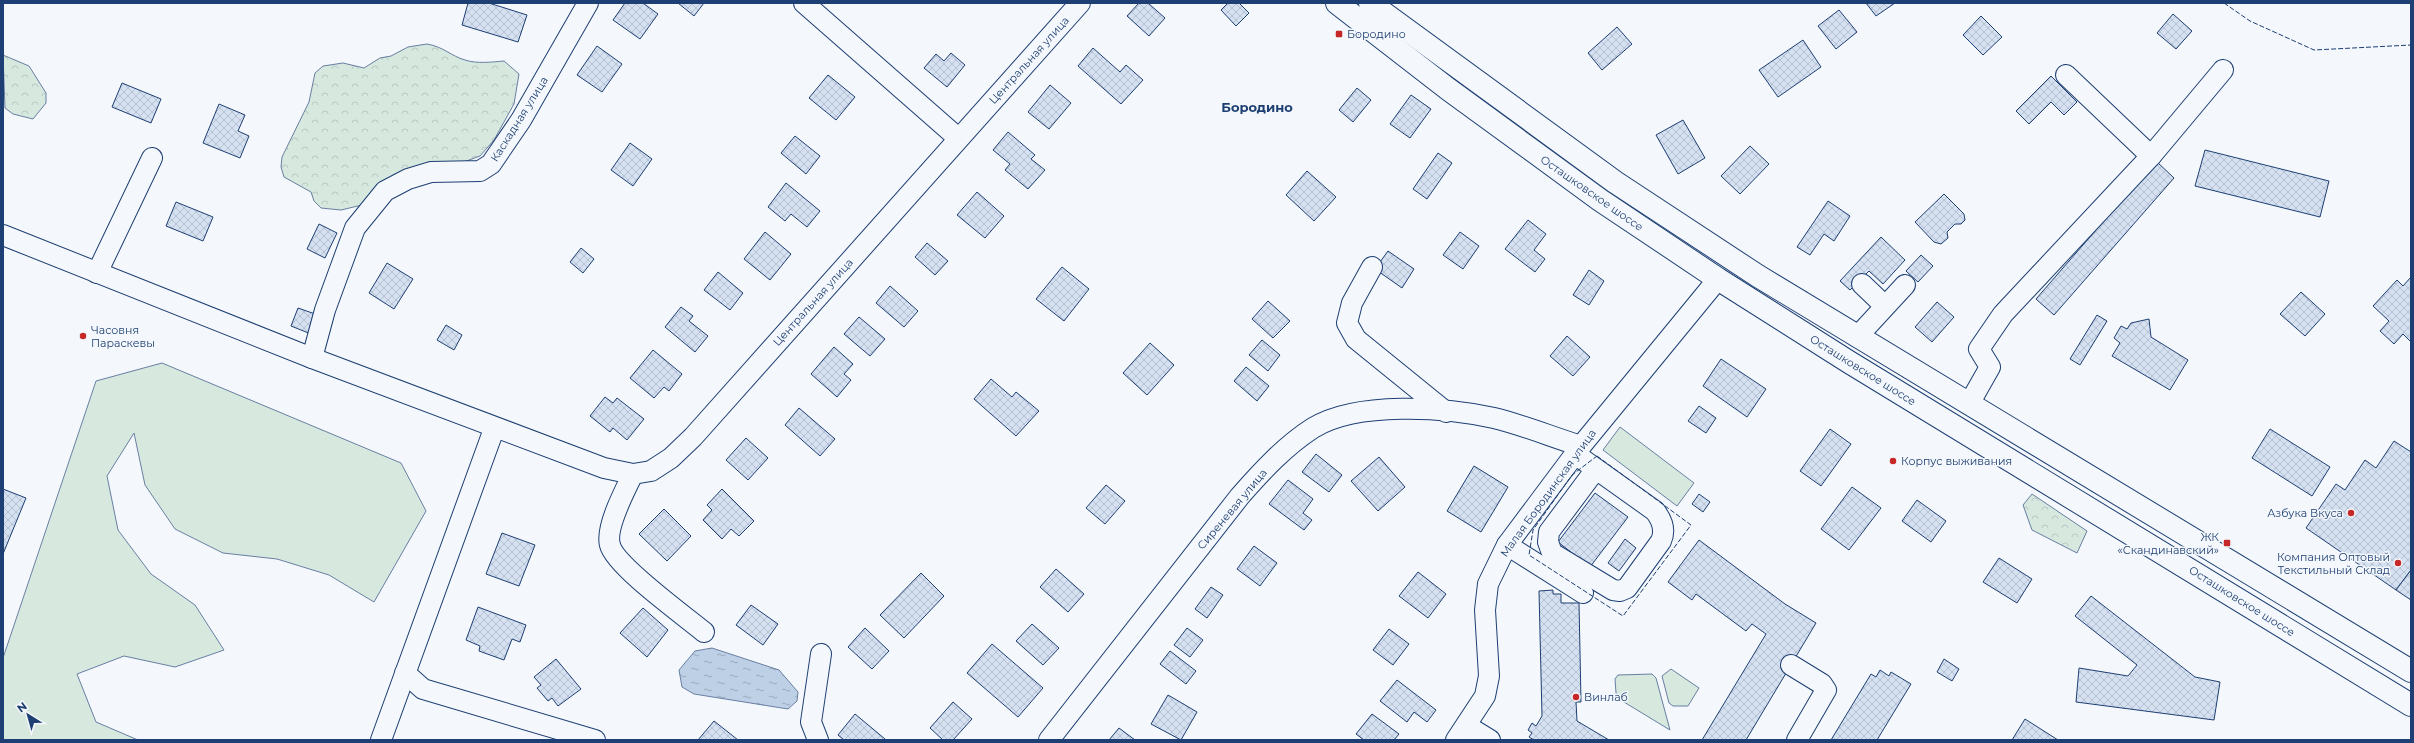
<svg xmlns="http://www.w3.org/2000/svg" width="2414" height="743" viewBox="0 0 2414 743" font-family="Montserrat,sans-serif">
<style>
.green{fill:#d7e8df;stroke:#687fa3}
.forest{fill:url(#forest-crowns);stroke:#687fa3}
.water{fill:url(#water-ripples);stroke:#687fa3}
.building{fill:url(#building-cross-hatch);stroke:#1d3f73}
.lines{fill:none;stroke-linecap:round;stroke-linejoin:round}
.minor-casing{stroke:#1d3f73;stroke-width:22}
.major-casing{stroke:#1d3f73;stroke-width:24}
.minor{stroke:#f4f7fb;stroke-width:20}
.major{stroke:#f4f7fb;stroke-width:22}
.fence{stroke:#1d3f73;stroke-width:1;stroke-dasharray:5 2;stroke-linecap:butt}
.poi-dot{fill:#c62828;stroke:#f4f7fb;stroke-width:1.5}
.labels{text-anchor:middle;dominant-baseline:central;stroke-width:3;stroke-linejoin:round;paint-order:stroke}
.poi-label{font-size:11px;fill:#1d3f73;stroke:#f4f7fb;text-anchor:start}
.street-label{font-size:11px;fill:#1d3f73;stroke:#f4f7fb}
.quarter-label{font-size:13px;font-weight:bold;fill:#1d3f73;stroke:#f4f7fb}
</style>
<defs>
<pattern id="forest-crowns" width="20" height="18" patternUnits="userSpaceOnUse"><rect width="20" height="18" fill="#d7e8df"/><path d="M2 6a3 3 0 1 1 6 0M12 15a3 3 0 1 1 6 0" fill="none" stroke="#b8c8c3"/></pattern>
<pattern id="water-ripples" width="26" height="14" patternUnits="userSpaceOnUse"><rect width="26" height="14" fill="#bed0e5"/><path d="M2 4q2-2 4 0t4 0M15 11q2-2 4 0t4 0" fill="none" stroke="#9aaabe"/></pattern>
<pattern id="building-cross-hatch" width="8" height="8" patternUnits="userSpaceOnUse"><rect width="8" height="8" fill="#d5e0f0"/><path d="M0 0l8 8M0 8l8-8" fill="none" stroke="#b6c1d1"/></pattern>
</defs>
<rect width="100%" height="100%" fill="#f4f7fb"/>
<g class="green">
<path d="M162,363L401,463L426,511L374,602L329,575L277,559L223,553L175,529L145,485L134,433L107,476L118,530L151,574L195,605L224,650L175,667L124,656L77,674L96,722L138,740H3V658L96,381Z"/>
<path d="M1620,427L1694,483L1677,506L1603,450Z"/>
<path d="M1671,669L1699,688L1688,706H1673L1669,703L1662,676Z"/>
<path d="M1652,674L1656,678L1670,730L1619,699L1616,693L1615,679L1618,675Z"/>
</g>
<g class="forest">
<path d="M427,44C444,47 451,56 465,60C477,64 492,62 504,61L519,74L514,104L494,140L480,156L461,163L429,162L411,171L362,205L341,210L321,208L314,201L311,192L284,177L281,167L282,157L309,102L315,73L323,66L343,63L364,68L380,58L391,56L408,47Z"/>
<path d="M3,55L29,66L46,93V103L33,119L13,114L5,108Z"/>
<path d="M2032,494L2087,531L2077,553L2032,530L2023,505Z"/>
</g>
<path class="water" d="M712,648L779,670L798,692L797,701L788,709L694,694L682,687L679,670L695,651Z"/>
<g class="building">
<path d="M468,3H489L527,15L518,42L462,25Z"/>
<path d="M625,3H643L658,14L640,39L613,20Z"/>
<path d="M678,3H704L694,16Z"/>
<path d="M1139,3H1148L1165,18L1149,36L1127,16Z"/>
<path d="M1228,3H1239L1249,13L1236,26L1221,10Z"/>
<path d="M1866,3H1895L1876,16Z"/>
<path d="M1839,10L1857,32L1836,49L1818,26Z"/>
<path d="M2173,14L2192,31L2176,49L2157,33Z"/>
<path d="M1981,16L2002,37L1983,55L1963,35Z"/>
<path d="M1617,27L1632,44L1602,70L1588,53Z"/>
<path d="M1803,40L1821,67L1778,97L1759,70Z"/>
<path d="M597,46L622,64L602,92L577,75Z"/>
<path d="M1093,48L1120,72L1126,65L1143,80L1121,104L1078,66Z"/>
<path d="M951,53L965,65L947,87L924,68L936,54L944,61Z"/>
<path d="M828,75L855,97L836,120L809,98Z"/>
<path d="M2051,76L2077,102L2064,115L2051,102L2029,124L2016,111Z"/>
<path d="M122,83L161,99L151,123L112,107Z"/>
<path d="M1050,85L1071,103L1049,129L1028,112Z"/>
<path d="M1357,88L1371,100L1353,122L1339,110Z"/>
<path d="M1411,95L1431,109L1410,138L1390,124Z"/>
<path d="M219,104L245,115L238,131L249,136L240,158L203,143Z"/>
<path d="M1683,120L1705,158L1678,174L1656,135Z"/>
<path d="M1008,132L1035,155L1031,159L1045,170L1028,189L1005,170L1010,164L993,150Z"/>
<path d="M795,136L820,156L806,174L781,153Z"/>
<path d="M630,143L652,159L633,186L611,170Z"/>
<path d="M1750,146L1769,164L1740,194L1721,176Z"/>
<path d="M2205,150L2329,181L2320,217L2195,186Z"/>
<path d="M1438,153L1452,163L1427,199L1413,189Z"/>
<path d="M2156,161L2174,178L2054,315L2036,299Z"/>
<path d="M1307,171L1336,197L1314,221L1286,195Z"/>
<path d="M786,183L820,211L807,227L791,214L785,221L768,207Z"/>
<path d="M977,192L1004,216L985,238L957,215Z"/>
<path d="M1944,194L1964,214L1965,220L1961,224H1955L1947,232L1948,238L1941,244L1934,242L1915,222Z"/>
<path d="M1828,201L1850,216L1834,241L1824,234L1810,255L1797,247Z"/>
<path d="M176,202L213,217L203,241L166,226Z"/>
<path d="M1528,220L1546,234L1534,250L1545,259L1535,272L1505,249Z"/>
<path d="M319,224L337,233L325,258L307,249Z"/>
<path d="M765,232L791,254L770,280L744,259Z"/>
<path d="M1460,232L1479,246L1463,269L1443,255Z"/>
<path d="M1881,237L1905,260L1883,284L1869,271L1850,290L1840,281Z"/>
<path d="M927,243L948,261L935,275L915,257Z"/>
<path d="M581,248L594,259L583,273L570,262Z"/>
<path d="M1388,251L1414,269L1402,288L1375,269Z"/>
<path d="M1921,255L1933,266L1918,282L1906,271Z"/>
<path d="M387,263L413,279L394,309L369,293Z"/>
<path d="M1062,267L1089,289L1064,321L1036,299Z"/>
<path d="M1589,270L1604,281L1589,305L1573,295Z"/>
<path d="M718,272L743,293L730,310L704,290Z"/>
<path d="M2411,277V342L2403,334L2394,344L2380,331L2389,321L2373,306L2397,280L2403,286Z"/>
<path d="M890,286L918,311L904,327L876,303Z"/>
<path d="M2301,292L2325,314L2305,336L2280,314Z"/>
<path d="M1268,301L1290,321L1273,338L1252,319Z"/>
<path d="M1937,302L1954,317L1932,342L1915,327Z"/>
<path d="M681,307L693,316L689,321L708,336L695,352L665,327Z"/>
<path d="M298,308L318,315L311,334L291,326Z"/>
<path d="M2097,315L2107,321L2080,365L2070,359Z"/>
<path d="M859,317L885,339L870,356L844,334Z"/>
<path d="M2149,319L2151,337L2188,360L2170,390L2112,356L2120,343L2114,338L2121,326L2127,329L2131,323Z"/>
<path d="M446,325L462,335L454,350L437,340Z"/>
<path d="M1567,336L1590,357L1573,376L1550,356Z"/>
<path d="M1262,340L1280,355L1268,371L1249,355Z"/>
<path d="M1150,343L1174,365L1147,395L1123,373Z"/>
<path d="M834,347L853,364L844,374L851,380L837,397L811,374Z"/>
<path d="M653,350L682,374L669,391L664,387L654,398L630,378Z"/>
<path d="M1721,359L1766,389L1747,417L1703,386Z"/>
<path d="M1246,367L1269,386L1257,401L1234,381Z"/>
<path d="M991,379L1012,397L1016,392L1039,411L1016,436L974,399Z"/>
<path d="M605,397L613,403L617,398L644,419L627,440L613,428L610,432L590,416Z"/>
<path d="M1699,406L1716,418L1706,433L1688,421Z"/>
<path d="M799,408L835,439L820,456L785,425Z"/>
<path d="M1830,429L1851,444L1821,486L1800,471Z"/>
<path d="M2270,429L2330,467L2312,496L2252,458Z"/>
<path d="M746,438L768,458L748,480L726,460Z"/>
<path d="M2394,441L2411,452V570L2396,590L2306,528L2336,484L2345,490L2365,460L2376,468Z"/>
<path d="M1316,454L1342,475L1329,492L1302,472Z"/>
<path d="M1379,457L1405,487L1378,511L1351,481Z"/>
<path d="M1474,466L1508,487L1481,532L1447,511Z"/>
<path d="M1288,480L1313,499L1303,513L1312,520L1304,530L1269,504Z"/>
<path d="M1106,485L1125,501L1105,524L1086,508Z"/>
<path d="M1852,487L1881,508L1849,550L1821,529Z"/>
<path d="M3,489L26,498L3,554Z"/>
<path d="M722,489L754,521L739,536L731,529L722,539L703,520L712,510L707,505Z"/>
<path d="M1595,493L1628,517L1590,567L1558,542Z"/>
<path d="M1699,494L1710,502L1703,512L1692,504Z"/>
<path d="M1917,500L1946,521L1931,542L1902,521Z"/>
<path d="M664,509L691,536L667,561L639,534Z"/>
<path d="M502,533L535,545L519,586L486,574Z"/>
<path d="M1625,539L1636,548L1619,571L1608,563Z"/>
<path d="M1699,540L1785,604L1816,623L1746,740H1702L1766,634L1752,624L1746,631L1696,594L1692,600L1668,582Z"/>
<path d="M1254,546L1277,563L1260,586L1237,569Z"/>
<path d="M1999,558L2032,579L2017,603L1983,582Z"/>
<path d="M1056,569L1084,594L1068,612L1040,587Z"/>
<path d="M2411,570V600L2396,590Z"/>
<path d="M1418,572L1446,594L1428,618L1399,596Z"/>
<path d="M921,573L944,596L904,638L880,615Z"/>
<path d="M1211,587L1223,595L1207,618L1195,609Z"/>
<path d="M1553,590V594H1561V603H1579L1581,702H1576L1577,721L1609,740H1534L1529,737L1532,733L1528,730L1532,723L1536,726L1542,716L1539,591Z"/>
<path d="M2091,596L2195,677L2220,682L2214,720L2076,702L2079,668L2128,676L2137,665L2075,616Z"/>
<path d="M751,605L778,624L763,645L736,625Z"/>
<path d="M478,607L526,625L520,642L512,639L504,660L479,651L480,646L466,640Z"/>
<path d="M643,608L668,630L647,657L620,633Z"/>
<path d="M1032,624L1059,648L1043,665L1016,641Z"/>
<path d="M865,628L889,651L872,669L848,647Z"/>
<path d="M1187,628L1203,640L1190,657L1174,645Z"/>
<path d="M1389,629L1409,644L1393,665L1373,650Z"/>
<path d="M992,644L1043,688L1018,717L967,673Z"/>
<path d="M1170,651L1196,671L1186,684L1160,664Z"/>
<path d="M556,659L581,689L558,706L552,698L548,701L537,688L541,685L534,677Z"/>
<path d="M1944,659L1959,669L1952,681L1937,672Z"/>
<path d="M1880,670L1889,676L1891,672L1911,684L1877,740H1831L1871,674L1876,677Z"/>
<path d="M1397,680L1436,710L1427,722L1414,712L1407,722L1380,701Z"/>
<path d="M1168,695L1197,712L1181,740L1151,724Z"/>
<path d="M953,702L972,719L953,740H943L930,728Z"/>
<path d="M855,714L885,739L884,740H844L838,735Z"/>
<path d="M1372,714L1399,734L1394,740H1364L1356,734Z"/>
<path d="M2025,719L2058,740H2012Z"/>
<path d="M714,721L738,740H698Z"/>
<path d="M1119,728L1135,740H1109Z"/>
</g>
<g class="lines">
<g class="minor-casing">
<g id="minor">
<path d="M804,3L958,138"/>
<path d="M2066,75L2151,156"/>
<path d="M3,235L312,358L604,468L633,474L651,471L671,458L693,437L1080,3"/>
<path d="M1372,267L1352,303L1347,323L1356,339L1446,412"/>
<path d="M97,273L152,158"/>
<path d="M1862,284L1885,306"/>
<path d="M1857,337L1905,285"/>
<path d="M312,358L325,310L355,228L385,191L408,179L431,172L480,171L491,164L521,120L588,3"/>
<path d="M1969,404L1990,367L1979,349L2003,314L2151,156L2223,70"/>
<path d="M1575,454L1655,511C1662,520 1666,530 1661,541L1627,588L1620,591L1613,590L1552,553L1548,542L1549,532L1596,469"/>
<path d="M633,474C625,490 605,528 610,545C615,566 685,616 704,632"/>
<path d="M1507,545L1583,593"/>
<path d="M1791,665L1822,684L1826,690L1797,740"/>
<path d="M405,673L423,689L595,740"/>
<path d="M1467,726L1490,740"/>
<path d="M381,740L494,429"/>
<path d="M818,740L811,722L821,654"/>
<path d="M1049,740L1240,496C1262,471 1285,446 1313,428C1357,401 1445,407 1494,418C1523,425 1552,437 1581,446"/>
<path d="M1456,740L1485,696L1489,676L1485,610L1488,584L1507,545L1581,446L1718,279"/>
</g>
</g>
<g class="major-casing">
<g id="major">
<path d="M1337,3L1448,89L1600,200L1718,279L1849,362L2411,705"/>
<path d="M1370,3L1615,182L1758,276L2411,671"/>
</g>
</g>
<use href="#minor" class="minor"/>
<use href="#major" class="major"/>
<g class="fence">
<path d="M2224,3L2250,21L2314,50L2411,45"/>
<path d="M1597,456L1691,525L1623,616L1529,555L1533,530L1572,475Z"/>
</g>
</g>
<g class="poi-dot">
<rect x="1335" y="30" width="8" height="8" rx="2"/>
<circle cx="83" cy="336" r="4"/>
<circle cx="1893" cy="461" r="4"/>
<circle cx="2351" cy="513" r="4"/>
<rect x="2223" y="539" width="8" height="8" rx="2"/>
<circle cx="2398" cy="563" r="4"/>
<circle cx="1576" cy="697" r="4"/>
</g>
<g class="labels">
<g class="poi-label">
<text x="1347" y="34">Бородино</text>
<text x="91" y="330">Часовня<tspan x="91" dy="13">Параскевы</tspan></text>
<text x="1901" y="461">Корпус выживания</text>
<text x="2343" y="513" text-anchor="end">Азбука Вкуса</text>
<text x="2219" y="537" text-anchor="end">ЖК<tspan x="2219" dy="13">«Скандинавский»</tspan></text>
<text x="2390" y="557" text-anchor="end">Компания Оптовый<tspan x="2390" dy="13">Текстильный Склад</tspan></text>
<text x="1584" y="697">Винлаб</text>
</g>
<g class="street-label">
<text transform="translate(1029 60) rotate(-48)">Центральная улица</text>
<text transform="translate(519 119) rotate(-58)">Каскадная улица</text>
<text transform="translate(1592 193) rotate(35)">Осташковское шоссе</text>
<text transform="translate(813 302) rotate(-48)">Центральная улица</text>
<text transform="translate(1863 370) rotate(32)">Осташковское шоссе</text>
<text transform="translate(1548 493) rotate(-54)">Малая Бородинская улица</text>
<text transform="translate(1232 509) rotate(-50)">Сиреневая улица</text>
<text transform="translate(2242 601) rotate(32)">Осташковское шоссе</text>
</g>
<g class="quarter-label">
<text x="1257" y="107">Бородино</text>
</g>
</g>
<rect width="2414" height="743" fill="none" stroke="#1d3f73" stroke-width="8"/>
<g transform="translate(28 715) rotate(323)" stroke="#f4f7fb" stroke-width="3" paint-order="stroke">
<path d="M0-3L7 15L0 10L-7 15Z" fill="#1d3f73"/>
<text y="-6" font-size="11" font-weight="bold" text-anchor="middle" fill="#1d3f73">N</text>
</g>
</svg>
